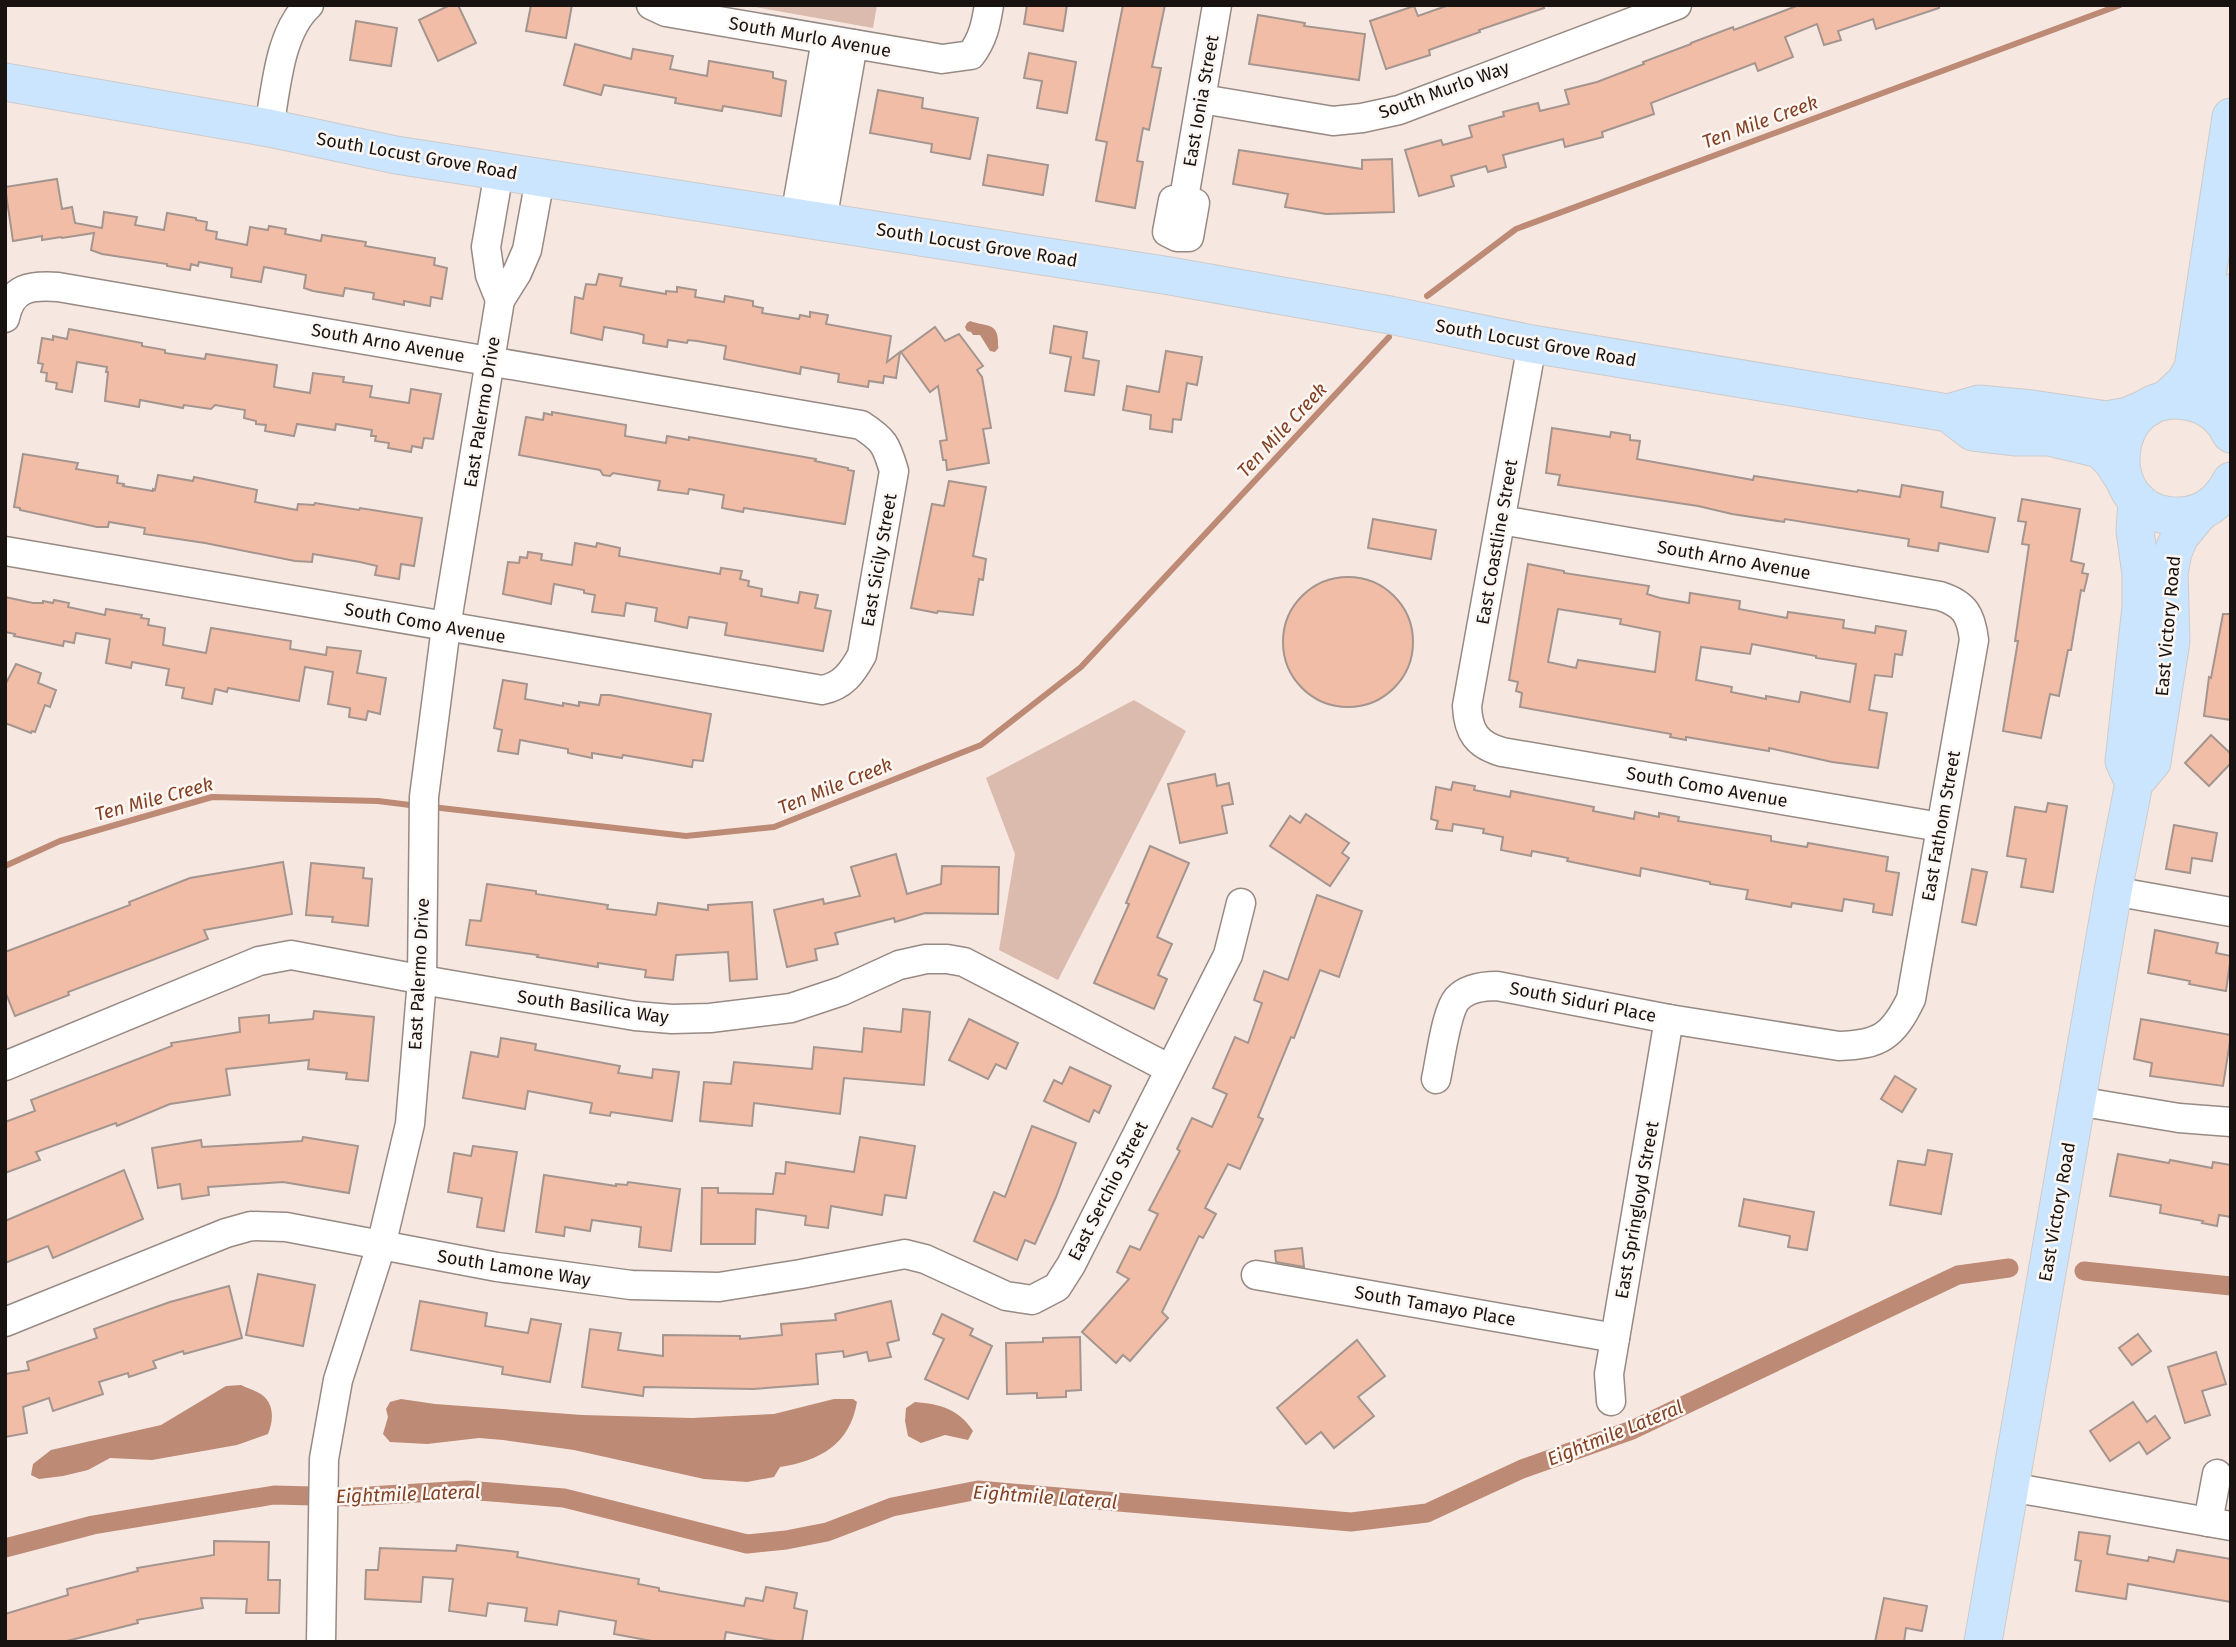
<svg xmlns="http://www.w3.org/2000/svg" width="2236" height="1647" viewBox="0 0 2236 1647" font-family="'Fira Sans',sans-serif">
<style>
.green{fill:#dbbbad}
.water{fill:#bc8a75}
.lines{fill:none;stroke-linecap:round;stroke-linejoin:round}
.stream{stroke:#bc8a75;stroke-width:6}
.canal{stroke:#bc8a75;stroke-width:19}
.building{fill:#f2bda7;stroke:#a4958f;stroke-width:2;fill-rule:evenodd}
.minor-casing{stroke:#978983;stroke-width:31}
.major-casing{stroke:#cccbcb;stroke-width:39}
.minor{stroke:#fff;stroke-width:28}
.major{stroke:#cbe5fe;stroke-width:37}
.labels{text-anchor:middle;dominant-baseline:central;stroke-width:5;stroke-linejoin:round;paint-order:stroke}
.street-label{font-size:18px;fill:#181311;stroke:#fdf7f4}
.water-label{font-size:19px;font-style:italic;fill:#824124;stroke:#fdf7f4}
</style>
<rect width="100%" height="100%" fill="#f7e7e1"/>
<g class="green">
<path d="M744,5H877L873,28Z"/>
<path d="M1134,700L1186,731L1058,980L999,950L1015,854L986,778Z"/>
</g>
<g class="water">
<path d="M970,321C986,327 998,322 998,342C998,351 1000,346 995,352L990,351L980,335H973L971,332L967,331L965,327L967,323Z"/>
<path d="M241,1385C246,1388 252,1389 257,1392C275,1400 274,1420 268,1434L237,1445L152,1460L110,1458L88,1470L63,1476L39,1479L31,1475L33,1464L51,1450L161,1425L226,1386Z"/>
<path d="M401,1399L435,1404L582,1415L692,1418L774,1414L834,1399H853L857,1402C850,1444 820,1461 780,1467L774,1477L747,1482L704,1479L574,1450L503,1440L479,1438L427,1444L390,1442L383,1434L388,1417L386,1409L390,1402Z"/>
<path d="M915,1402C940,1404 959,1409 973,1431L968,1440L945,1435L921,1443L908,1436L905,1421L906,1408Z"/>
</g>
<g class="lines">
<g class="stream">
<path d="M1427,296L1516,229L2120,5"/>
<path d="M432,807L686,836L774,827L981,745L1081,667L1389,337"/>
<path d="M5,866L60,841L212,797L378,801L418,806"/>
</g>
<g class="canal">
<path d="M2084,1271L2231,1286"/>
<path d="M5,1548L93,1525L274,1495L353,1497L466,1490L564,1498L747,1544L786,1540L827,1532L892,1507L978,1490L1351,1522L1427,1513L1522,1469L1632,1430L1958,1275L2009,1268"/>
</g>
</g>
<g class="building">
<path d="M450,5H458L476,43L438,61L419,20Z"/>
<path d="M531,5H572L566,38L526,31Z"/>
<path d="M1027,5H1067L1063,31L1024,24Z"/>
<path d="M1123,5H1165L1152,67L1161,68L1149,130L1143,128L1137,161L1143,162L1135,208L1096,201L1107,142L1096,140Z"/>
<path d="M1449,5H1543L1544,8L1479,30L1480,32L1429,50L1430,55L1386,69L1370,21L1414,6L1418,16Z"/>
<path d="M1799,5H1939V8L1876,29L1873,19L1838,31L1841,40L1824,45L1817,24L1785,37L1793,57L1758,71L1755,63L1651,103L1654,114L1602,132L1603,137L1565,147L1563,139L1503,155L1506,167L1488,172L1486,166L1451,176L1454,186L1419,196L1405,150L1441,140L1443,145L1472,137L1469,126L1504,116L1503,112L1538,103L1540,111L1569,104L1565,90L1597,82L1644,64L1643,62L1691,44V43L1733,27L1734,30Z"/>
<path d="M1258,15L1305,23L1304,26L1365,34L1359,80L1249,64Z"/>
<path d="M356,21L397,28L391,66L350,60Z"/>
<path d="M575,44L631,59L633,49L673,56L670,69L707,76L709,61L773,72V78L786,81L781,116L723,106L722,111L675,103L676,98L604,85L601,95L564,85Z"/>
<path d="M1029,53L1076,62L1067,113L1037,108L1042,81L1024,78Z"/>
<path d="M878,90L923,98L922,108L978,118L970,159L931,152L932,144L870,133Z"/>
<path d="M1239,150L1362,169V160L1392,159L1394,212L1326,214L1285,207L1288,194L1233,184Z"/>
<path d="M988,155L1048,165L1043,195L983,185Z"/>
<path d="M57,179L62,209L72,207L75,223L102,228L104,212L137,217L135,225L164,230L167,213L196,218V220L207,222L206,230L217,232L216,239L247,245L250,227L268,230L269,226L286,229L285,234L321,241L322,235L366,242L365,246L435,258L434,265L447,268L442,299L431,297L430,306L404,301V305L373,299L374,293L345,288L343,296L313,291L304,288L306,275L264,267L261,282L231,277L232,268L199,262L198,266L191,264L190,270L167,266V264L102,254L91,250L94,233L62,238L61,237L42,240V236L13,241L5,187Z"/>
<path d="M599,274L622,278L620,286L631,288L666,294V291L677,292V287L696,290L695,297L724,302L725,296L753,301V306L763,308L762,313L799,319L800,315L810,317V312L828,315L826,324L891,336L887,362L900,352L896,378L884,376L883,383L869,381L868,387L838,382L839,374L801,367L800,374L724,359L726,346L697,341L688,340L687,343L668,340L667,347L643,343L644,335L637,333L604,327L602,340L571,333L575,297L583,299L586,284L596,285Z"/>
<path d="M1054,326L1087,332L1083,358L1099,361L1094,395L1065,391L1071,357L1050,353Z"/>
<path d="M935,327L945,341L959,334L983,366L977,370L982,377L991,428L983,429L989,463L947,470L946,460H943L940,441L947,440L938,386L930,392L901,352Z"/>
<path d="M69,329L142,343V346L165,350V353L205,359L206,354L277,365L274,387L310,393L313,373L344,377L343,382L372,386L370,397L409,403L411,389L441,394L433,439L424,438L422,448L412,446L411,452L388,448L389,443L375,441L376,436H371L372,430L336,424L335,430L297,424L294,436L265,431L266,425L256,424V421L244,418L245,410L215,405L211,409L184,405L183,408L140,400L139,407L105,401L108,372H106L107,367L77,362L72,392L56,389L57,383L46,381L47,373L41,372L43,364L38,363L42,338L53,340V336L67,339Z"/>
<path d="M1166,351L1202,357L1197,385L1187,383L1181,420L1173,419L1172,432L1150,429L1151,415L1123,410L1127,386L1159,392Z"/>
<path d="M552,412L626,425L625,436L666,443L667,436L689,440V437L816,459L815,461L848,468V470L854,471L845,524L744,508L743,512L722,508L724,495L689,489L688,494L658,490L660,481L613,473L610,476L603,475L600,470L589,468L519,455L526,417L543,420L544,413L552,415Z"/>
<path d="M1552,428L1610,437L1611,432L1630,435V440L1640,441L1637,459L1753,480L1754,476L1857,492L1858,490L1900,497L1902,485L1943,492L1941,507L1995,518L1988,552L1939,543L1938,551L1908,546L1909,539L1785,519L1784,522L1732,514L1698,506L1558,485L1560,475L1546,473Z"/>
<path d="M23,454L78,463L76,469L118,476L117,483L124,484L123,486L153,491V489L155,490L158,475L193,481L194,477L257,490L255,502L297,510L298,504L314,505L315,503L359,510L360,508L422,518L414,566L401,564L399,579L375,575L377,566L360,562L313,554L312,562L295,561L205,543L144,534L145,528L109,522L108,527H97L20,510V508L14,507Z"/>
<path d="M949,481L986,487L973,556L986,559L983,580L979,579L973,615L938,611L937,613L911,608L932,504L944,506Z"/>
<path d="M2022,499L2080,509L2071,561L2084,564L2082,573L2088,574L2084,591L2081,590L2071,650H2068L2059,696L2050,694L2041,738L2003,731L2018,641H2015L2029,545L2022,544L2026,522L2018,521Z"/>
<path d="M1373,519L1436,530L1431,559L1368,548Z"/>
<path d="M575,543L596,547L597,543L620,548L619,556L720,574L721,568L742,571L740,579L749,581L748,586L762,589L761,596L798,603L800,592L818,595L815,608L831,611L823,651L725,635L727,623L689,617L687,628L655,621L657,608L626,603L624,616L592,612L595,595L584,593V590L554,584L551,604L503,594L508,562L519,563L520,557L527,558L528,552L542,554L541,560L572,565Z"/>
<path d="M1528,564L1564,571V573L1649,586L1647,594L1660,598L1689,603L1690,593L1740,601L1739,609L1787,618L1788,612L1844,620L1843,628L1875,633L1876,626L1906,631L1902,655L1895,654L1892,677L1875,675L1869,710L1887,713L1878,768L1832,762L1769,748V751L1686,737V740L1670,737L1671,734L1520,707L1522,693L1516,691L1518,682L1509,680ZM1558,609L1621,619L1620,624L1660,632L1655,672L1578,660L1576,668L1548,662ZM1752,644L1816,656V658L1856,664L1850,702L1801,692L1799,702L1766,696V699L1731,692L1732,687L1696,680L1701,647L1750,654Z"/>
<circle cx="1348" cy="642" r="65"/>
<path d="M5,597L33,603H43V601L53,603L54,600L69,603L68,607L105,615L106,609L142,615L141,618L149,619L148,625L165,628L163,645L206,653L211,628L291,641L290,649L326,655L327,647L361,651L357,673L386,678L380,714L368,711L366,720L349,717L350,708L328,704L333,672L305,667L299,701L228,688L227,692L215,689L212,704L182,698L184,688L166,685L169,669L132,662L131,668L106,663L110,639L76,633L74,643L64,641L63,646L14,636L15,634L5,632Z"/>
<path d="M2223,614H2231V720L2204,716L2209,677L2211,678Z"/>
<path d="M16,664L41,673L38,683L56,690L50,707L45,705L35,732L32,731L31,733L5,723V685Z"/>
<path d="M503,680L527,684L525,699L563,706V703L579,706V702L599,705L601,695H610L711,714L703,761L693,760L692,767L623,755L622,758L592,753V758L568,753V749L520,740L518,754L498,751L502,730L494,728Z"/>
<path d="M2211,735L2231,754V763L2209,786L2185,763Z"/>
<path d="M1215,774L1217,786L1229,783L1233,804L1222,806L1227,833L1180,843L1168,784Z"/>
<path d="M1453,782L1475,786L1474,790L1510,797L1511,791L1594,807L1593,811L1634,819L1635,812L1659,817V813L1679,817L1678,821L1771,836V841L1807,847L1808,843L1888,857L1886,871L1899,873L1892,915L1873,912L1874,904L1844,899L1842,911L1792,903L1791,907L1746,899L1748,890L1710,884V882L1641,868L1640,876L1567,861L1568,858L1532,851L1531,856L1501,850L1503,837L1483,833L1484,829L1453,824L1452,831L1436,829L1438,821L1431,819L1436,787L1451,790Z"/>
<path d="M2048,803L2067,806L2053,892L2021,887L2026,859L2007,856L2015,807L2046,812Z"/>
<path d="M1306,814L1349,843L1342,853L1349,858L1330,886L1270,846L1290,816L1300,823Z"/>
<path d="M2174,825L2217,833L2212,861L2192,858L2190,873L2166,869Z"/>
<path d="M1150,846L1189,863L1157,937L1172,944L1158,975L1167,979L1154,1009L1094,983L1129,904L1126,903Z"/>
<path d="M896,854L907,894L941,884L942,866L999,867L998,914L925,913L895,922L894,918L835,933L838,944L815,949L817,960L787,967L774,910L823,899L824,904L860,896L851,867Z"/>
<path d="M283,862L292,914L204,930L208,939L68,992L69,995L15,1016L5,991V952L130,905L129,902L190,878Z"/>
<path d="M311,863L364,868L363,878L372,879L368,926L332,922L333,917L306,915Z"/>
<path d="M1972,869L1987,872L1976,925L1962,922Z"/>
<path d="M487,884L536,891V894L608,905L607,909L656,915L658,903L708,910V905L752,902L757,979L730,981L728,952L676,955L673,980L645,977L646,970L598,963V967L537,957L538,955L466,945L470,920L481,921Z"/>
<path d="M1317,895L1362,911L1339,977L1320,970L1294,1038L1291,1037L1258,1117L1263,1119L1240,1169L1228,1164L1205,1208L1216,1214L1203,1238L1199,1236L1162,1312L1168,1318L1130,1361L1123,1355L1116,1363L1082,1332L1129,1279L1117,1272L1130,1246L1140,1250L1158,1214L1149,1210L1180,1151L1177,1149L1192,1118L1212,1127L1227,1094L1213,1088L1235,1037L1248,1043L1262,1003L1254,1000L1264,971L1288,980Z"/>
<path d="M2155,930L2218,943L2216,953L2231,956L2226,991L2189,984L2190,981L2148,973Z"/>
<path d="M903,1009L930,1012L924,1085L844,1078L840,1114L754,1103L752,1126L700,1121L704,1082L731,1084L734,1062L812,1069L814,1047L862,1052L864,1028L901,1032Z"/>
<path d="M314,1011L374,1017L368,1081L346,1079L347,1073L308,1069L309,1060L226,1069L230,1095L170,1104L117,1126L116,1123L36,1152L40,1160L5,1173V1122L35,1111L31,1100L172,1046L171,1043L240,1032L239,1018L269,1015V1023L313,1019Z"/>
<path d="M969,1019L1018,1043L1006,1069L996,1064L988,1079L949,1060Z"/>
<path d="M2141,1019L2231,1035L2223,1086L2150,1076L2152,1063L2134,1059Z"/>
<path d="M501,1038L536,1044L535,1050L620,1066L618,1073L652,1078L653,1069L679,1072L672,1121L611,1112L610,1116L590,1113L592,1103L528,1091L525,1109L463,1098L471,1052L498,1057Z"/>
<path d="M1070,1067L1111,1086L1099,1113L1094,1110L1089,1122L1044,1101L1054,1080L1062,1084Z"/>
<path d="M1895,1076L1916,1089L1902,1112L1881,1099Z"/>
<path d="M1032,1126L1076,1143L1056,1197L1035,1244L1025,1240L1017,1260L974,1241L994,1192L1005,1197Z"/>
<path d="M303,1137L358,1146L349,1193L283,1182L208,1187L209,1195L182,1199L180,1184L158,1188L152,1148L201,1140L202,1147L302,1141Z"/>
<path d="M860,1137L915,1146L906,1198L885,1195L882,1215L831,1206L828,1228L805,1225L806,1216L756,1209L755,1244H701L702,1188H718V1193L773,1194L776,1173L785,1174L786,1162L854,1172Z"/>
<path d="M473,1146L517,1152L504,1231L477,1227L482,1198L448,1192L454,1153L471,1156Z"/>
<path d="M1928,1150L1952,1154L1941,1214L1890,1205L1898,1161L1925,1165Z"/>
<path d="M2118,1154L2169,1163L2170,1160L2212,1168L2213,1162L2231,1165V1217L2219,1215L2217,1226L2202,1223L2203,1221L2160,1213L2161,1205L2110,1196Z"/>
<path d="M124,1170L143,1219L53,1258L48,1246L5,1263V1221Z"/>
<path d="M544,1175L616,1186V1184L627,1185L628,1182L680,1189L671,1251L639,1247L641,1227L592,1220L590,1231L565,1227L564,1236L536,1232Z"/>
<path d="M1744,1199L1814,1212L1807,1250L1788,1247L1790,1236L1739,1226Z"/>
<path d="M1302,1248L1304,1267L1276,1262L1275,1251Z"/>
<path d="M258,1274L315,1285L303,1346L246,1335Z"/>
<path d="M229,1286L242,1338L184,1354L183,1351L153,1361L156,1368L129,1377L128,1373L99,1382L103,1394L53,1411L49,1398L23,1407L27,1433L5,1437V1374L29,1370L27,1362L97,1338L94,1329L170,1302Z"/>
<path d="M420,1301L487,1313L485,1326L528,1333L531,1319L561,1324L550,1382L502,1374L503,1367L411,1350Z"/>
<path d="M891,1301L899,1340L887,1343L891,1357L869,1361L867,1352L844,1357L843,1351L816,1354L818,1384L753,1389L644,1387L643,1396L582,1387L590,1329L621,1333L618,1350L663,1356V1335L740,1336V1339L782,1335L781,1324L836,1320L835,1314Z"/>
<path d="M942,1314L973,1329L970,1335L992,1346L968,1399L925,1379L944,1339L933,1334Z"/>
<path d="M2138,1334L2151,1351L2132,1365L2119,1348Z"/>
<path d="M1080,1337L1081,1390L1066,1391V1397L1037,1398V1393L1007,1394L1006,1343L1043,1342V1338Z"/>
<path d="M1357,1340L1385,1376L1358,1397L1374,1416L1334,1448L1321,1432L1306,1444L1277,1408Z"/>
<path d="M2216,1352L2226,1384L2202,1391L2210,1415L2185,1423L2168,1367Z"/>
<path d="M2133,1402L2147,1422L2155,1416L2170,1438L2147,1454L2139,1442L2110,1461L2090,1431Z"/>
<path d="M2079,1532L2110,1536L2107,1554L2148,1561L2149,1557L2174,1562L2177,1550L2231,1559V1602L2128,1584L2126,1599L2076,1591L2081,1561L2075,1560Z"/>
<path d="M214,1541L269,1542L268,1580H280L279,1613H246L247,1599L201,1598L203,1608L137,1620L138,1623L63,1642H5V1614L68,1595L67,1589L138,1571L137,1568L214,1555Z"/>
<path d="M457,1545L518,1552L517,1557L639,1579L638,1584L659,1588V1591L744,1606L746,1598L763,1601L766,1587L797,1593L794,1608L807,1611L802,1642H782L726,1632L724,1642H657L614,1634L616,1621L559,1611L557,1625L525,1621L527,1608L488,1603L486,1616L449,1611L453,1579L423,1577L421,1602L365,1599L366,1570H378L380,1548L456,1551Z"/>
<path d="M1884,1598L1927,1606L1922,1631L1906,1628L1904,1642H1875Z"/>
</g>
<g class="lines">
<g class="minor-casing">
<g id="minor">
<path d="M651,5L666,12L942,59L971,55C983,39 986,24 989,5"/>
<path d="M1202,99L1333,121L1362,118L1399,110L1677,5"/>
<path d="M269,128C276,90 279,32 309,5"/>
<path d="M499,172L486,247L490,275L500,300"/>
<path d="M1184,198L1217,5"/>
<path d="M1184,198L1195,203L1189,237H1177L1167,232L1173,200Z"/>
<path d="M795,217L826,40"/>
<path d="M822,221L853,44"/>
<path d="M5,318C11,287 31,285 58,287L861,425C884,440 886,444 894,471L862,655C852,673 843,686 822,690L5,551"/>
<path d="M1532,344L1467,706C1468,732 1477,745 1502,752L1940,827"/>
<path d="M2113,891L2231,912"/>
<path d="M5,1066L259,961L291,955L440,983L635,1016L672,1019L710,1018L791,1008L842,991L899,965L926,959H947L964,962L1170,1069"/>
<path d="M1436,1079C1440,1061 1446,1012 1457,999C1467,988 1484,986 1497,986L1669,1019L1839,1046C1880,1045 1893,1036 1911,999L1974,640C1971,615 1965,604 1940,596L1501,520"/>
<path d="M2077,1101L2179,1118L2231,1122"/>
<path d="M1256,1275L1615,1338"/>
<path d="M5,1322L226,1233L251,1226L286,1227L497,1267L631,1285L719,1287L801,1274L905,1254L925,1259L1006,1296L1032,1300L1057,1287L1071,1265L1228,955L1241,903"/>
<path d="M1611,1401L1609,1374L1669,1019"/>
<path d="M2010,1487L2231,1526"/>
<path d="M2208,1522L2217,1474"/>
<path d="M321,1642L324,1459L338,1380L381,1246L410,1124L422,980L424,797L446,627L500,300L517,273L527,250L540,179"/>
</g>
</g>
<g class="major-casing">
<g id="major">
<path d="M5,82L269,128L396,155L1170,276L1390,315L1532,344L1948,413L1979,404L2032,409L2107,420L2128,416L2149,407"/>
<path d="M2165,401L2185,382L2193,368L2231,117"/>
<path d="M1948,413L1973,432L2017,437H2049L2100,449L2112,461L2123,478"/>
<path d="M2229,431C2217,377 2221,347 2231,293"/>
<path d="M2231,434C2223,418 2209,406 2191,402C2107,382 2093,518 2180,516C2203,515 2221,501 2231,481"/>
<path d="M2134,783L2124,761L2141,607V574L2135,531L2137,500"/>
<path d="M1983,1642L2113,891L2134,783L2152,762L2171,641L2169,573L2173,552L2180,536L2200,512"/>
</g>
</g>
<use href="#minor" class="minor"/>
<use href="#major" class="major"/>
</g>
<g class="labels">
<g class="street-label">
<text transform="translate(810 37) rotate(10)">South Murlo Avenue</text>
<text transform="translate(1444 90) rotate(-20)">South Murlo Way</text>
<text transform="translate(1201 101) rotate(-80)">East Ionia Street</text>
<text transform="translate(417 156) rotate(10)">South Locust Grove Road</text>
<text transform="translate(977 245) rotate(9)">South Locust Grove Road</text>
<text transform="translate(388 343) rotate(10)">South Arno Avenue</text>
<text transform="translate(1536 343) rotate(10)">South Locust Grove Road</text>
<text transform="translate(482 412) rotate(-81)">East Palermo Drive</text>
<text transform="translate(1497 542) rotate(-80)">East Coastline Street</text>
<text transform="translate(879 560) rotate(-80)">East Sicily Street</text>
<text transform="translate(1734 560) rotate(10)">South Arno Avenue</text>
<text transform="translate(425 623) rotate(10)">South Como Avenue</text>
<text transform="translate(2168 626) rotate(-85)">East Victory Road</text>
<text transform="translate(1707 787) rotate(10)">South Como Avenue</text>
<text transform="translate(1941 826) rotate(-80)">East Fathom Street</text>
<text transform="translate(419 974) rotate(-87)">East Palermo Drive</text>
<text transform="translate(1583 1002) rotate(11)">South Siduri Place</text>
<text transform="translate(593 1007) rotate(8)">South Basilica Way</text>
<text transform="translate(1108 1191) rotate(-63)">East Serchio Street</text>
<text transform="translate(1637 1210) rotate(-80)">East Springloyd Street</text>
<text transform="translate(2057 1212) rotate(-80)">East Victory Road</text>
<text transform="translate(514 1268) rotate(9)">South Lamone Way</text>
<text transform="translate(1435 1306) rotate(10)">South Tamayo Place</text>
</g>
<g class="water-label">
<text transform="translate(1760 122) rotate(-20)">Ten Mile Creek</text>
<text transform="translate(1282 430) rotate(-47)">Ten Mile Creek</text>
<text transform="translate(835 786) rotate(-22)">Ten Mile Creek</text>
<text transform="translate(154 799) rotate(-15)">Ten Mile Creek</text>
<text transform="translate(1615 1433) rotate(-22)">Eightmile Lateral</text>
<text transform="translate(408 1494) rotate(-2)">Eightmile Lateral</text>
<text transform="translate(1045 1497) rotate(4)">Eightmile Lateral</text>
</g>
</g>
<rect width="2236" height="1647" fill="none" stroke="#181311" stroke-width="14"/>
</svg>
